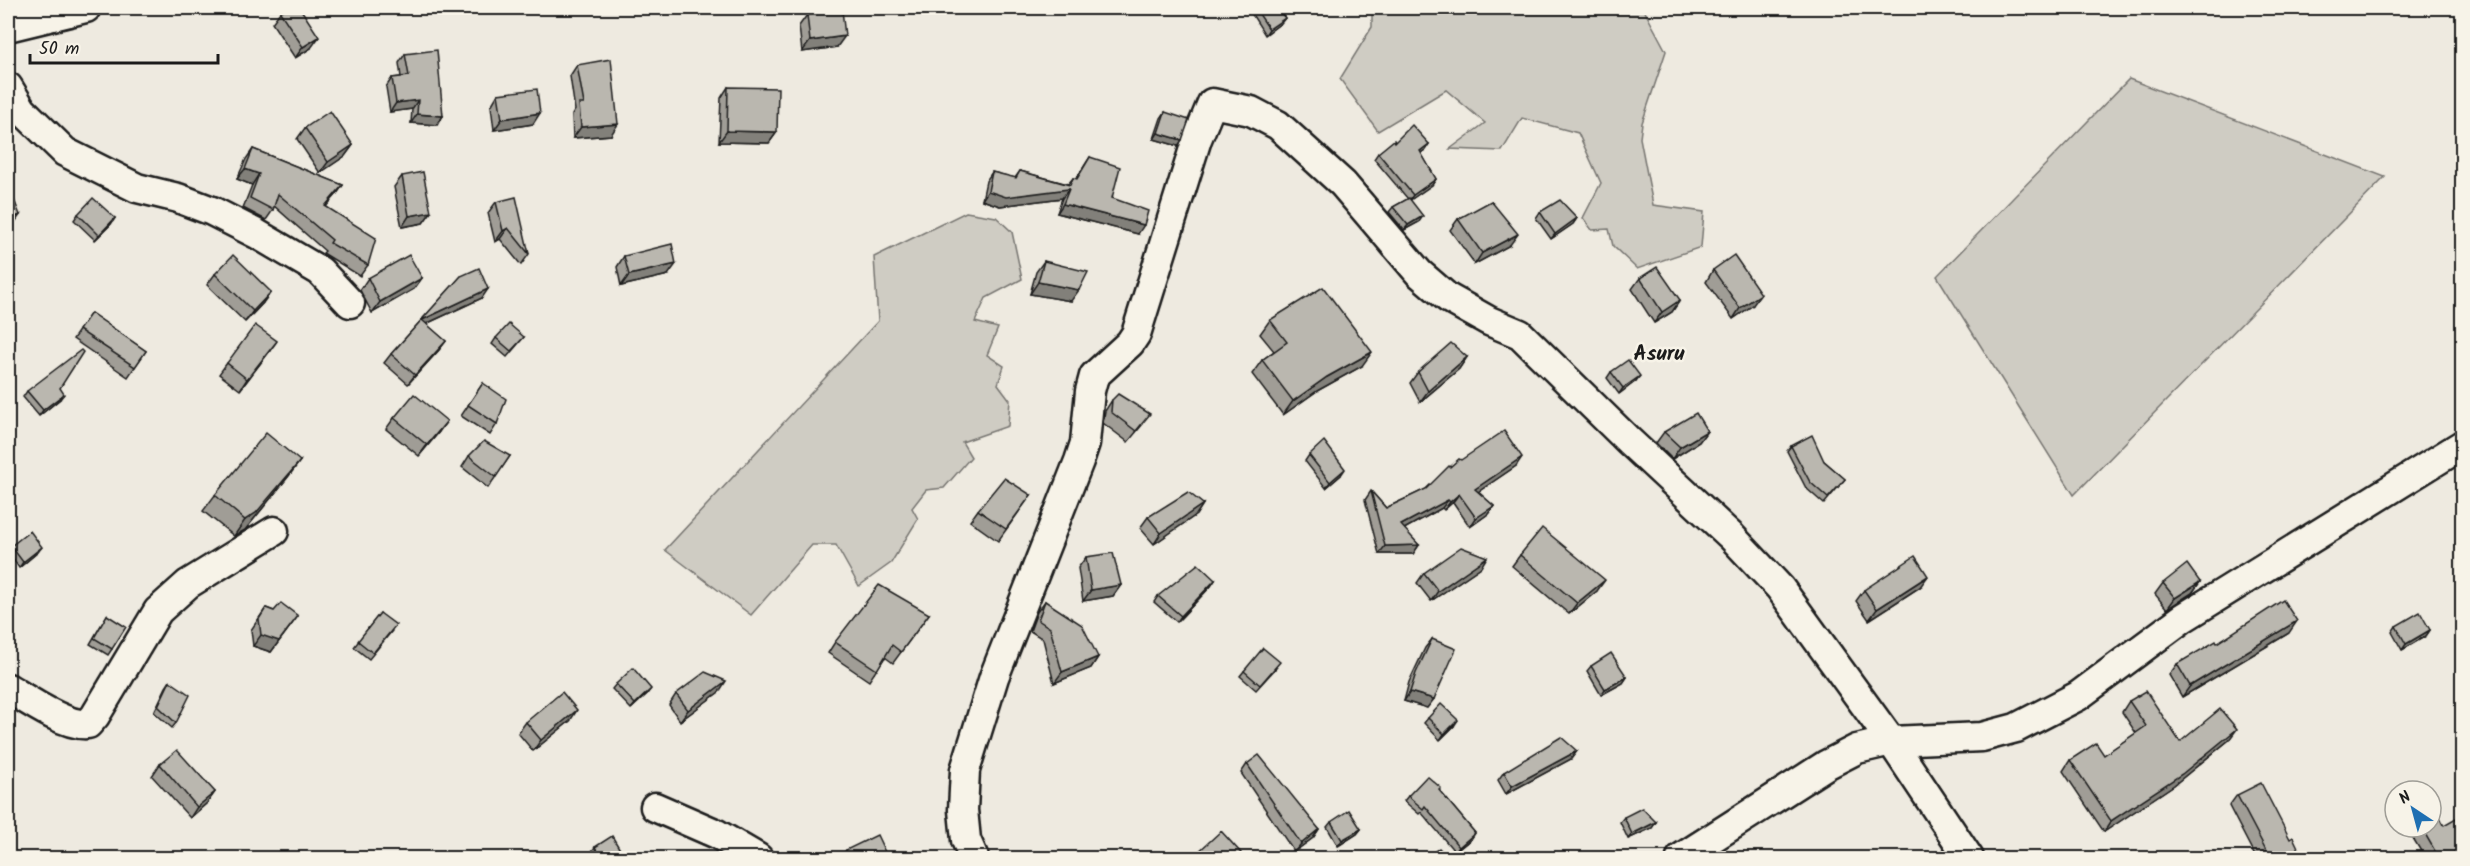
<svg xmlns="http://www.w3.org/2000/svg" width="2470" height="866" viewBox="0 0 2470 866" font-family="Kalam,sans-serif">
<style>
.green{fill:#cfccc3;stroke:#767470;stroke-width:1.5}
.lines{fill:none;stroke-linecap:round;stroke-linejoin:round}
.minor-casing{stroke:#1c1c1c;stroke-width:33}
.minor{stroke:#f7f3e8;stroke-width:28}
.wall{fill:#a09d96;stroke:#1c1c1c;stroke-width:1.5}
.shaded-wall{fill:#82807a;stroke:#1c1c1c;stroke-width:1.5}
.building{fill:#bab7af;stroke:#1c1c1c;stroke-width:1.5}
.labels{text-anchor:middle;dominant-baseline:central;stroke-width:5;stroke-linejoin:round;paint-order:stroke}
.quarter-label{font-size:21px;font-weight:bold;fill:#1c1c1c;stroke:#f7f3e8}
</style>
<rect width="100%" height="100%" fill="#eeeae0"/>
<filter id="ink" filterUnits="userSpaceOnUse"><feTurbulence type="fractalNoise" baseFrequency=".0167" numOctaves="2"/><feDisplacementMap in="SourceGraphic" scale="12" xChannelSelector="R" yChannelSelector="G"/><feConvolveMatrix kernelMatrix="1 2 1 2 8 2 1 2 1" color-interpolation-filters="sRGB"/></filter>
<g filter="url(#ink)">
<g class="green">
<path d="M1372,8H1643L1666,51L1642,123L1640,138L1653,205L1704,212L1701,247L1637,269L1613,246L1609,229L1592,230L1583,218L1601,183L1578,133L1522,118L1502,151L1450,149L1485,123L1446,90L1378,131L1340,79L1372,27Z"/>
<path d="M2129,79L2385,177L2074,495L1937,276Z"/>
<path d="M966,212L996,217L1012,232L1022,279L986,298L975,322L998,328L987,355L1004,366L998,384L1010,400L1008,426L962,442L971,457L944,488L926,490L912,508L918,519L891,563L859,586L836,545H812L751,615L665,550L878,321L874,257Z"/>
</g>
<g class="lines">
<g class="minor-casing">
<g id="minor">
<path d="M8,27L86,8"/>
<path d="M8,87L22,110L65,152L137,188L178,198L212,211L257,234L320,271L350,303"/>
<path d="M8,688C26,699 66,727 88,724L95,716L158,611L188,584L274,531"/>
<path d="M655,807L717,834L758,858"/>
<path d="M974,858L966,840L963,810L965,770L994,677L1079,461L1085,443L1090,391L1094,376L1130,343L1136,334L1197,139L1212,103L1251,111L1278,125L1343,184L1419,273L1448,298L1489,321L1520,334L1629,441L1732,537L1780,588L1891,741L1969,858"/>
<path d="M1681,858L1826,765L1857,749L1891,741L1982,737L2016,728L2078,696L2183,618L2462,445"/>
</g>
</g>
<use href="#minor" class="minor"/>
</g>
<g class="wall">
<path d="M1248,8H1277L1285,18L1281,23L1265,35Z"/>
<path d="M280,12L311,48L295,58L272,23Z"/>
<path d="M807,15L837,47L802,52L799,26Z"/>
<path d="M405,54L443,116L437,125L411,123L412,109L390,112L386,87L392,78L401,77L399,63Z"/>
<path d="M577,65L611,135L573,138L572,115L575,110L570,76Z"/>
<path d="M728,87L777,132L769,143L719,142L721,98Z"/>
<path d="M498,94L533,124L494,130L491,106Z"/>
<path d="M1165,112L1178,146L1154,139L1161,118Z"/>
<path d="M305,128L353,145L345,156L320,173L297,139Z"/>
<path d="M1395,142L1429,144L1425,150L1421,153L1436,179L1432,185L1410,200L1419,222L1404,230L1389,212L1393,207L1408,199L1374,159L1378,153Z"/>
<path d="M253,149L343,185L336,195L326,206L368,265L360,276L323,253L325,251L274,206L273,210L266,220L243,208L252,185L237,179L246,159Z"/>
<path d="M1090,157L1112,198L1138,234L1057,213L1062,198L1000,206L982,200L986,181L992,172L1015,178L1020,171L1068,184L1073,178L1076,179Z"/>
<path d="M402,176L431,212L423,223L402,227L394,187Z"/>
<path d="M496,202L529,254L521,265L500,239L495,242L488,213Z"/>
<path d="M1540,212L1577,218L1573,224L1551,239L1536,218Z"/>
<path d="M78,214L115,218L111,224L95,240L74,220Z"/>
<path d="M1458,219L1510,245L1475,264L1450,230Z"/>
<path d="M624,256L668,275L621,286L617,267Z"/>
<path d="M1044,261L1071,301L1030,294L1036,272Z"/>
<path d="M1713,270L1753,305L1733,319L1706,282Z"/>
<path d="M215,274L263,303L245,322L207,285Z"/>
<path d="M461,276L482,298L426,324L446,341L439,350L408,384L384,363L391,354Z"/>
<path d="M368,278H422L414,289L372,313L360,290Z"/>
<path d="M1640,278L1680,300L1672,312L1654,323L1632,289Z"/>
<path d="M91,313L146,351L128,377L73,339Z"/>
<path d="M1270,320L1362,366L1317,391L1283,415L1252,374L1262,360L1274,351L1260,334Z"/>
<path d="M524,337L507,357L492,344L496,338Z"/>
<path d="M269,352L240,390L219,374L227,363Z"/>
<path d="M1467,357L1459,369L1420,402L1410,383L1418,372Z"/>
<path d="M1611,372L1636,381L1619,394L1607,378Z"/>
<path d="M483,383L497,424L490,435L461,416Z"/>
<path d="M27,391L60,399L39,416L23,397Z"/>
<path d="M1112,400L1142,425L1128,442L1103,423L1105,411Z"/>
<path d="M394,418L439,432L419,456L386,429Z"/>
<path d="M1707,431L1699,442L1672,459L1656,443L1664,432Z"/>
<path d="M1791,446L1824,461L1845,479L1824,504L1806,488L1787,451Z"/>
<path d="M1309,455L1341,475L1326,488L1305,461Z"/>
<path d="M469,456H510L488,488L462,467Z"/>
<path d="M1461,460L1516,466L1478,492L1494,506L1488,514L1470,527L1453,502L1444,510L1442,508L1404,529L1419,545L1413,554H1379L1365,500L1371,491L1386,508L1426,489L1450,467Z"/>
<path d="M300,461L288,477L245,530L234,536L203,511L215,495Z"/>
<path d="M1031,495L998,541L970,521L978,510Z"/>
<path d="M1203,504L1196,515L1154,544L1140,528L1148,517Z"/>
<path d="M11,546L38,552L19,568L8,552V550Z"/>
<path d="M1520,555L1597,591L1569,614L1512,566Z"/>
<path d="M1086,557L1121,585L1113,596L1083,601L1078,568Z"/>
<path d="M1481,567L1431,601L1417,583L1424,573Z"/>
<path d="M1215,580L1211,586L1177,622L1154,602L1158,596Z"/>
<path d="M2200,582L2192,593L2167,609L2155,594L2163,583Z"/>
<path d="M1920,587L1869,620L1856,601L1864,590Z"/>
<path d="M1045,601L1098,657L1091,668L1054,683L1043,639L1030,631L1037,612Z"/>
<path d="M266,608L274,611L298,616L271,652L253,646L251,630Z"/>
<path d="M380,613L392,631L369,659L354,647Z"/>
<path d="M929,614L893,663L885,657L869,681L828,653L835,642Z"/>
<path d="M107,615L112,649L108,655L90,644Z"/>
<path d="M2396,626L2430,630L2426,636L2402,650L2392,632Z"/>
<path d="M2289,633L2182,697L2169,675L2177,664L2217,643Z"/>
<path d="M1432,639L1434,699L1427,708L1404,701L1409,682L1425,648Z"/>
<path d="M1591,666L1627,677L1623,683L1601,695L1587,671Z"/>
<path d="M1276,668L1256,690L1240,676L1244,671Z"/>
<path d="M170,681L176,723L172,728L154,712L166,687Z"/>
<path d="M616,684L647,694L631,709L612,689Z"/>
<path d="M719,692L680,721L669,705L676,694Z"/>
<path d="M2129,701L2180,742L2229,740L2174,785L2104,832L2063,771L2070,760L2104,755L2136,733L2122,712Z"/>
<path d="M1428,718L1454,726L1440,740L1424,723Z"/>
<path d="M570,721L533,751L518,733L526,722Z"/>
<path d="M1577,751L1571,759L1506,794L1498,780L1504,772Z"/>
<path d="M160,764L215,792L207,803L190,818L152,776Z"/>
<path d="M1247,764L1319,829L1313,838L1294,852L1241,773Z"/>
<path d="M1439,790L1475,833L1471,839L1455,852L1421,812L1419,814L1404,801L1408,796Z"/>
<path d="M2237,795L2290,839L2303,858H2256L2229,806Z"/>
<path d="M1624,817L1656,822L1652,828L1628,839L1620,822Z"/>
<path d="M1331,822L1361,829L1357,834L1338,846L1327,827Z"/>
<path d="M2415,827H2431L2463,831V854L2455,858H2425L2410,833Z"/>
<path d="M595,847L625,858H589L588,857Z"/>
<path d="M846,850L886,854L882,858H840Z"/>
<path d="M1196,854L1237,858H1193Z"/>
</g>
<g class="shaded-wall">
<path d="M1285,18L1281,23L1265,35L1269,29Z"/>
<path d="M845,36L837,47L802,52L810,41Z"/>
<path d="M319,37L311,48L295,58L303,47Z"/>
<path d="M418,100L412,109L390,112L396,103Z"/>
<path d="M540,113L533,124L494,130L502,119Z"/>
<path d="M417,114L443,116L437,125L411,123Z"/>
<path d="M618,124L611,135L573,138L581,127Z"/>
<path d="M727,131L777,132L769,143L719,142Z"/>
<path d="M1158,133L1182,140L1178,146L1154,139Z"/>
<path d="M1429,144L1425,150L1416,156L1420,151Z"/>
<path d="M353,145L345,156L320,173L328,162Z"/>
<path d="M245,169L259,174L252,185L237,179Z"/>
<path d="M1436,179L1432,185L1409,201L1413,195Z"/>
<path d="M343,185L336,195L318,216L325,206Z"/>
<path d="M1069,189L1062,198L1000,206L982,200L988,191Z"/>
<path d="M1063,204L1144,225L1138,234L1057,213Z"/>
<path d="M431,212L423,223L402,227L409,216Z"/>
<path d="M20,215L16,221L8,224V220Z"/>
<path d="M1423,216L1419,222L1404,230L1408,225Z"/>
<path d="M115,218L111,224L95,240L99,235Z"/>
<path d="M1577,218L1573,224L1551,239L1555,234Z"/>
<path d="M508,228L500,239L495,242L503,231Z"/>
<path d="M1518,234L1510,245L1475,264L1482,253Z"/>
<path d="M676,264L668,275L621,286L629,275Z"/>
<path d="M422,278L414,289L372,313L380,302Z"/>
<path d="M1038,282L1079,290L1071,301L1030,294Z"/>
<path d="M488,289L482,298L415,329L422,320Z"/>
<path d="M271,292L263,303L245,322L253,311Z"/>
<path d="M1761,294L1753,305L1733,319L1740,308Z"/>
<path d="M1680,300L1672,312L1654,323L1662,312Z"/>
<path d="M277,341L269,352L240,390L247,379Z"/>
<path d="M446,341L439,350L408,384L415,375Z"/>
<path d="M1372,352L1362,366L1317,391L1283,415L1293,401L1327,377Z"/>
<path d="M1467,357L1459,369L1420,402L1428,391Z"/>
<path d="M1640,376L1636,381L1619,394L1623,388Z"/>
<path d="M64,394L60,399L39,416L43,410Z"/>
<path d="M447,421L439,432L419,456L427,445Z"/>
<path d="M1707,431L1699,442L1672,459L1680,447Z"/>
<path d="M1522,457L1516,466L1469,498L1475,489Z"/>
<path d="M300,461L288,477L245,530L234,536L245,520Z"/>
<path d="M1345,469L1341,475L1326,488L1330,482Z"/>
<path d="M1459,494L1453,502L1444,510L1450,502Z"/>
<path d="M1448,500L1442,508L1395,534L1401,525Z"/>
<path d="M1203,504L1196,515L1154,544L1161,533Z"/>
<path d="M1494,506L1488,514L1470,527L1476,518Z"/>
<path d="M1419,545L1413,554H1379L1385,546Z"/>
<path d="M42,547L38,552L19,568L23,562Z"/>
<path d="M1487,557L1481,567L1431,601L1438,591Z"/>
<path d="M1928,576L1920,587L1869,620L1877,609Z"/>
<path d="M1215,580L1211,586L1177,622L1181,616Z"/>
<path d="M1605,580L1597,591L1569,614L1577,603Z"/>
<path d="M2200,582L2192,593L2167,609L2175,598Z"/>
<path d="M1121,585L1113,596L1083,601L1091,590Z"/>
<path d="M298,616L271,652L253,646L261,635Z"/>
<path d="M2297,621L2289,633L2182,697L2190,686Z"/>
<path d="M2430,630L2426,636L2402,650L2406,644Z"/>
<path d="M1098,657L1091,668L1054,683L1062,672Z"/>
<path d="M1627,677L1623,683L1601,695L1605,689Z"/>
<path d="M726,681L719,692L680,721L688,710Z"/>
<path d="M651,689L647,694L631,709L635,704Z"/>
<path d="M1410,692L1434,699L1427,708L1404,701Z"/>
<path d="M577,710L570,721L533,751L541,740Z"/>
<path d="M1458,720L1454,726L1440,740L1444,734Z"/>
<path d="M2237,729L2229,740L2174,785L2104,832L2111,821Z"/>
<path d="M1577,751L1571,759L1506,794L1512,786Z"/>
<path d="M215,792L207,803L190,818L197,807Z"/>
<path d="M1656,822L1652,828L1628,839L1632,834Z"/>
<path d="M1319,829L1313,838L1294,852L1301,844Z"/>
<path d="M1361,829L1357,834L1338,846L1342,840Z"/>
<path d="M1475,833L1471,839L1455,852L1459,847Z"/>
<path d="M2463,848V854L2455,858H2444Z"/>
</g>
<g class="building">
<path d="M286,8H300L319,37L303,47L280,12Z"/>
<path d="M1255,8H1277L1285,18L1269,29Z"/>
<path d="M842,10L845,36L810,41L807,15Z"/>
<path d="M437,50L443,116L417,114L418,100L396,103L392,78L409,76L405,54Z"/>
<path d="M611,59L618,124L581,127L579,104H584L577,65Z"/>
<path d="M728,87L778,88L777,132L727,131Z"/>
<path d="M537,89L540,113L502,119L498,94Z"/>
<path d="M330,111L353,145L328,162L305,128Z"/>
<path d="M1165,112L1189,120L1182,140L1158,133Z"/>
<path d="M1412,125L1429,144L1420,151L1436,179L1413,195L1378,153L1394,140L1395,142Z"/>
<path d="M253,149L343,185L325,206L376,238L368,265L330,243L332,240L278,194L273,210L250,198L259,174L245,169Z"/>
<path d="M1090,157L1120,167L1112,198L1148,211L1144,225L1063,204L1069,189L1006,197L988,191L992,172L1016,178L1020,171L1070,185L1073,178L1077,179Z"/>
<path d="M423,172L431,212L409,216L402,176Z"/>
<path d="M13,197L20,215L8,220V199Z"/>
<path d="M516,197L529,254L508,228L503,231L496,202Z"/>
<path d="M93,198L115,218L99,235L78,214Z"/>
<path d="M1409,198L1423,216L1408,225L1393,207Z"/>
<path d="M1560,200L1577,218L1555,234L1540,212Z"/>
<path d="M1491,201L1518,234L1482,253L1458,219Z"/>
<path d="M672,244L676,264L629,275L624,256Z"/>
<path d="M233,255L271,292L253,311L215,274Z"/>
<path d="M409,255L422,278L380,302L368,278Z"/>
<path d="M1734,255L1761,294L1740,308L1713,270Z"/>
<path d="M1044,261L1088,272L1079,290L1038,282Z"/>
<path d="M1657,267L1680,300L1662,312L1640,278Z"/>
<path d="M479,268L488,289L422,320L446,341L415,375L391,354L461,276Z"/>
<path d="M1323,287L1372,352L1327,377L1293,401L1262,360L1287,342L1270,320Z"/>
<path d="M91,313L146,351L135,367L79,330Z"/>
<path d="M509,324L524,337L511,351L496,338Z"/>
<path d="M255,325L277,341L247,379L227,363Z"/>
<path d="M1451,343L1467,357L1428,391L1418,372Z"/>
<path d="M81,350L83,352L60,388L64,394L43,410L27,391Z"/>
<path d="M1628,360L1640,376L1623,388L1611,372Z"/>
<path d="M483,383L506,399L497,424L468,405Z"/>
<path d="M414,394L447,421L427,445L394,418Z"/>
<path d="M1118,394L1150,414L1136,431L1111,412L1112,400Z"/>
<path d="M1696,413L1707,431L1680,447L1664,432Z"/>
<path d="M1504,431L1522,457L1475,489L1494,506L1476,518L1459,494L1450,502L1448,500L1401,525L1419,545L1385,546L1371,491L1386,508L1426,489L1449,466L1450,467L1459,459L1461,460Z"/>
<path d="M266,433L300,461L256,513L245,520L215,495Z"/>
<path d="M1812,435L1824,461L1845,479L1828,498L1810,482L1791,446Z"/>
<path d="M484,441L510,456L496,477L469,456Z"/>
<path d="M1324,441L1345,469L1330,482L1309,455Z"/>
<path d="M1004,478L1031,495L1006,529L978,510Z"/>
<path d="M1188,492L1203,504L1161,533L1148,517Z"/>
<path d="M1542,528L1605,580L1577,603L1520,555Z"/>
<path d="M30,531L42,547L23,562L11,546Z"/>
<path d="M1461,547L1487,557L1438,591L1424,573Z"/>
<path d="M1113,553L1121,585L1091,590L1086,557Z"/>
<path d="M1915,556L1928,576L1877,609L1864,590Z"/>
<path d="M1198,564L1215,580L1181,616L1158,596Z"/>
<path d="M2187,564L2200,582L2175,598L2163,583Z"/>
<path d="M879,585L929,614L901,652L892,645L877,670L835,642Z"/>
<path d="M2283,600L2297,621L2190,686L2177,664L2216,641L2217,643Z"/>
<path d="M1045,601L1082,625L1098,657L1062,672L1050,628L1038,620Z"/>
<path d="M281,603L298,616L279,641L261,635L259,619L266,608L274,611Z"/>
<path d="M2420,612L2430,630L2406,644L2396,626Z"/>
<path d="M380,613L396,625L373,653L358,641Z"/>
<path d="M107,615L126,627L112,649L94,638Z"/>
<path d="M1432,639L1456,649L1434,699L1410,692L1416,673Z"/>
<path d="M1263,648L1280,662L1260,685L1244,671Z"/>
<path d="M1611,653L1627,677L1605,689L1591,666Z"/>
<path d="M633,668L651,689L635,704L616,684Z"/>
<path d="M705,672L726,681L688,710L676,694Z"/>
<path d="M170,681L190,695L176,723L158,706Z"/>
<path d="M2146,691L2180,742L2220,709L2237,729L2182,774L2111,821L2070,760L2096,743L2104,755L2146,726L2129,701Z"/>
<path d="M562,692L577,710L541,740L526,722Z"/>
<path d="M1441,704L1458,720L1444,734L1428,718Z"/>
<path d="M1561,737L1577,751L1512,786L1504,772Z"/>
<path d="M177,750L215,792L197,807L160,764Z"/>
<path d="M1259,755L1319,829L1301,844L1247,764Z"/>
<path d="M1427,776L1441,788L1439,790L1475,833L1459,847L1425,806L1423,809L1408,796Z"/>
<path d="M2261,783L2290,839L2293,837L2303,858H2269L2266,850L2237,795Z"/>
<path d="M1642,808L1656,822L1632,834L1624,817Z"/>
<path d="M1349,810L1361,829L1342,840L1331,822Z"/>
<path d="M2437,811L2444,825L2456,818L2463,831V848L2444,858H2439L2421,827H2431V814Z"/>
<path d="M1221,831L1241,853L1235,858H1200L1196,854Z"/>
<path d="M877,835L886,854L876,858H850L846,850Z"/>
<path d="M612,836L625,858H602L595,847Z"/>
<path d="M1439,848L1448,858H1426Z"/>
<path d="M1408,852L1412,858H1398Z"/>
</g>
</g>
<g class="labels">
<g class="quarter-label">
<text x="1659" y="354">Asuru</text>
</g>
</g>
<rect width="2470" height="866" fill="none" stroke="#f7f3e8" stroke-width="30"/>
<rect x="15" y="15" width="2440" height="836" fill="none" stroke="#1c1c1c" stroke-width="2" filter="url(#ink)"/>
<g transform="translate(2413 809) rotate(324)"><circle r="28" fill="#f7f3e8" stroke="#9f9d96" stroke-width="1.5"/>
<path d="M0-4.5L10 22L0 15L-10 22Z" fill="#1f6fb2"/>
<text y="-9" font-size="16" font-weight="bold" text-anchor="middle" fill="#1c1c1c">N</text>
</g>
<path d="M30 54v9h188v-9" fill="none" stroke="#1c1c1c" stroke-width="3"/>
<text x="39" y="54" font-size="18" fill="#1c1c1c" stroke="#f7f3e8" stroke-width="4.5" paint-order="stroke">50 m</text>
</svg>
